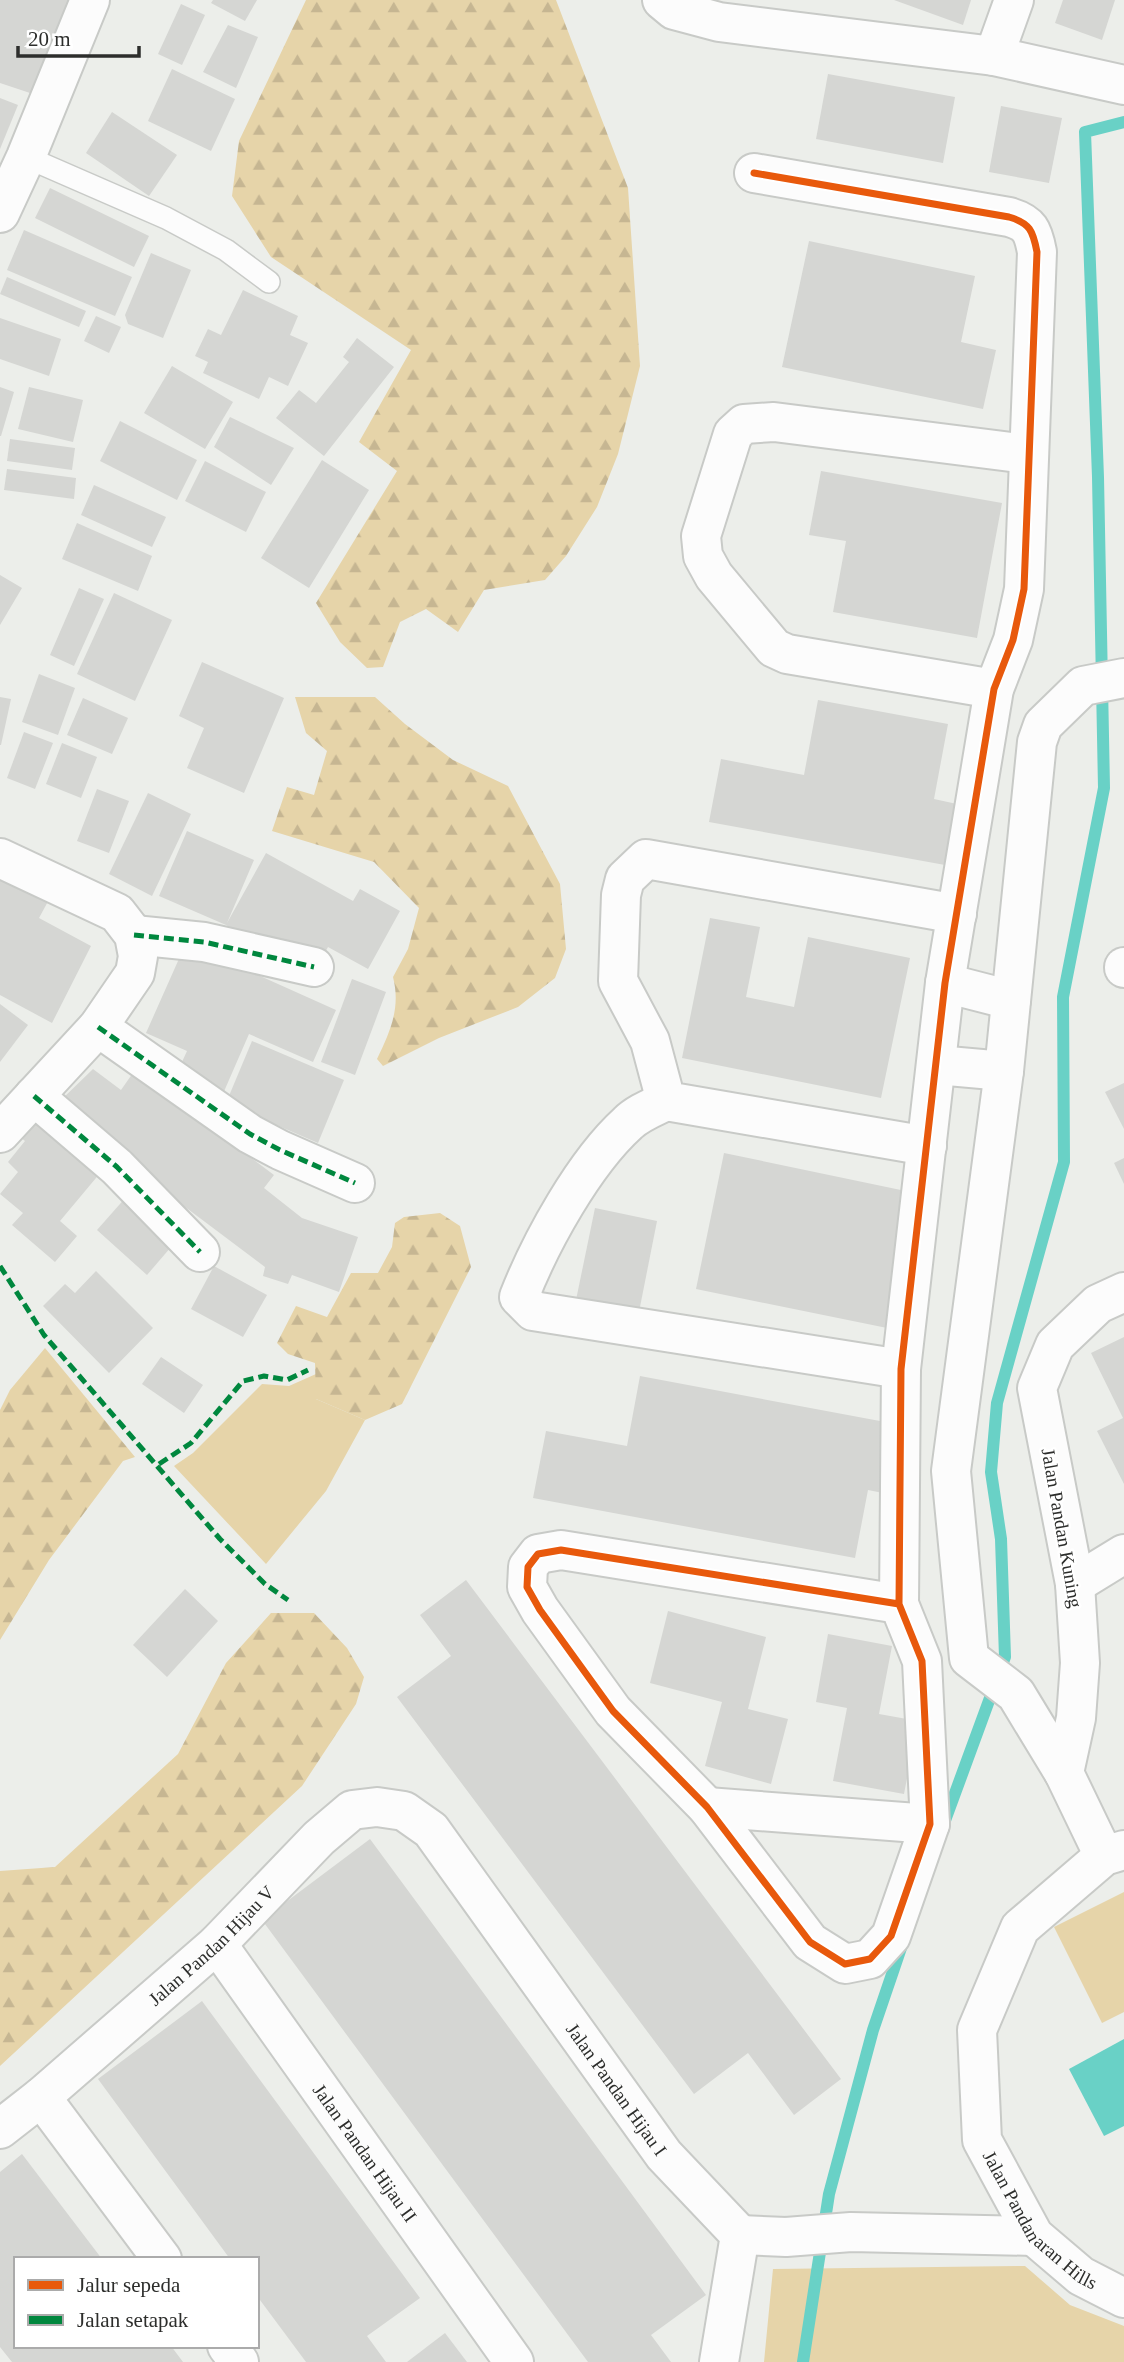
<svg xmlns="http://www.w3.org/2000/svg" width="1124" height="2362" viewBox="0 0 1124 2362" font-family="'Times New Roman',serif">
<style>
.green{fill:#e6d4a9}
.forest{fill:url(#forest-firs)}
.water{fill:#69d1c6}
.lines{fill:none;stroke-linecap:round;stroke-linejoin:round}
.stream{stroke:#69d1c6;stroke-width:12}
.building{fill:#d5d6d3}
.lane-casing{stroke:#c8cac7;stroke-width:24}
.street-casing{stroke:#c8cac7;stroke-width:42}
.lane{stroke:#fcfcfc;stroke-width:21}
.street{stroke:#fcfcfc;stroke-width:38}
.quiet{stroke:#00873e;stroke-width:5;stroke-dasharray:10 5;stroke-linecap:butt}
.cycleway-casing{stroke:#fff;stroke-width:11}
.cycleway{stroke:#e8590c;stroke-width:7}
.labels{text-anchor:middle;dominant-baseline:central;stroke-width:5;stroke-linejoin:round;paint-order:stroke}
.street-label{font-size:19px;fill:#2d2e2c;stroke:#fff}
</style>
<defs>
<pattern id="forest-firs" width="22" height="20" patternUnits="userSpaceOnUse" patternTransform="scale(1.75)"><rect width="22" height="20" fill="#e6d4a9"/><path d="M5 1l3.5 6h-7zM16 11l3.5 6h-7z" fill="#c6b692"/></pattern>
</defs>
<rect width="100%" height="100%" fill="#eceeea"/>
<g class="green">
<path d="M316,1374V1399L365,1420L326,1491L266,1564L174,1466L193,1453L262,1384L289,1386Z"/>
<path d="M1124,1892V2012L1102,2023L1054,1927Z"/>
<path d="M1025,2266L1070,2305L1124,2326V2362H764L773,2269Z"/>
</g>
<g class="forest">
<path d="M306,0H556L628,188L640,366L618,454L597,507L566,556L545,580L484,590L458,632L426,609L400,622L383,667L367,668L340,642L316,603L397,471L359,442L411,350L271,257L232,196L239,141Z"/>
<path d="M295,697H375L405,724L453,760L508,786L560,884L566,949L555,978L518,1007L439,1038L383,1066L377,1059C390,1032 401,1008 393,977L408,949L419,908L374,862L272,831L287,787L314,795L327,751L306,733Z"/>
<path d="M440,1213L460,1226L471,1267L402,1404L365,1420L316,1399L315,1363L288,1354L277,1343L296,1306L327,1317L351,1273H378L392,1247L395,1223L404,1217Z"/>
<path d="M45,1348L135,1457L123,1461L49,1560L0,1640V1410L10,1390Z"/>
<path d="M271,1613H314L347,1648L364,1677L356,1704L302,1786L0,2066V1871L55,1867L178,1754L226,1663Z"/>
</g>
<path class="water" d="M1124,2039V2126L1104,2136L1069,2069Z"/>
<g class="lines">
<g class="stream">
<path d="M943,1826L1005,1657L1001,1539L991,1472L997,1403L1064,1162L1063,997L1104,788L1098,477L1085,132L1124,122"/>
<path d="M803,2362L829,2194L873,2030L903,1942"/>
</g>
</g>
<g class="building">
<path d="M0,0H72L39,96L0,83Z"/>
<path d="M213,0H257L245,21L211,3Z"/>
<path d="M894,0H971L963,25Z"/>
<path d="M1063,0H1115L1102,40L1055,23Z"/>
<path d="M181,4L205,15L182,65L158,54Z"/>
<path d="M228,25L258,37L236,88L203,72Z"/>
<path d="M172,69L235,99L211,151L148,121Z"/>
<path d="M828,74L955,97L943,163L816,139Z"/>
<path d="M0,98L18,105L0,149Z"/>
<path d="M1001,106L1062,118L1049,183L989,172Z"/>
<path d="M112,112L177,155L149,196L86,153Z"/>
<path d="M50,188L149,236L134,267L35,218Z"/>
<path d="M24,230L132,277L115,316L7,270Z"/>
<path d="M809,241L975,276L961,342L996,350L983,409L782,367Z"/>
<path d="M151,253L191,270L163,338L128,324L125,315Z"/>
<path d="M7,277L86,311L79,327L0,294Z"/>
<path d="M243,290L298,316L290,335L308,343L288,386L269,377L259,399L203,373L208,362L195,356L208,329L221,335Z"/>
<path d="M96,316L121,327L109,353L84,341Z"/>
<path d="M0,318L61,339L49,376L0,359Z"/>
<path d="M357,338L394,367L324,456L276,418L299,390L316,403L349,362L343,357Z"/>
<path d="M172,366L233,402L205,449L144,413Z"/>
<path d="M0,387L14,392L1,436H0Z"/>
<path d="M29,387L83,400L73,442L18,429Z"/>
<path d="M230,417L294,448L271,485L214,447Z"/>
<path d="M120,421L197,460L177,500L100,461Z"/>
<path d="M10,439L75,448L72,470L7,461Z"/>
<path d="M322,460L369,490L309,588L261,558Z"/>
<path d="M205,461L266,492L246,532L185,501Z"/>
<path d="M7,469L76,478L74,499L4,490Z"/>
<path d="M821,471L1002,503L977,638L833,612L846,541L809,535Z"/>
<path d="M94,485L166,517L152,547L81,515Z"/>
<path d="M77,523L152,556L138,591L62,559Z"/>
<path d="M0,575L22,588L0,625Z"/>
<path d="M79,588L104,599L74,666L50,655Z"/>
<path d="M114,593L172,620L135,701L77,674Z"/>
<path d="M202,662L284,698L244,793L187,768L204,728L179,716Z"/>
<path d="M39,674L75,688L58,735L22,722Z"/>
<path d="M0,697L11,699L1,745H0Z"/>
<path d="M83,698L128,718L112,754L67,735Z"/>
<path d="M818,700L948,724L934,799L957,804L945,865L709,822L721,759L804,775Z"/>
<path d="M24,732L53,743L35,789L7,778Z"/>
<path d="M62,743L97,757L81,798L46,784Z"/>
<path d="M97,789L129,801L109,853L77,841Z"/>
<path d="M148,793L191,814L152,896L109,874Z"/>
<path d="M187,831L254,860L227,923L266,853L353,901L360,889L400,911L368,969L328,947L319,963L271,950L226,925L159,896Z"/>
<path d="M0,867L52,894L39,918L91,946L52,1023L0,995Z"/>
<path d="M710,918L760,927L746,997L794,1007L808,937L910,958L881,1098L682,1058Z"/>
<path d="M186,943L336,1010L313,1062L249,1034L222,1096L176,1075L187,1051L146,1033Z"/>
<path d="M352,979L386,992L355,1075L321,1062Z"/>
<path d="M0,1004L28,1025L0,1062Z"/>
<path d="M252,1041L344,1080L318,1143L226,1103Z"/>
<path d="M93,1069L121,1090L135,1070L274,1175L264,1188L302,1218L358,1237L339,1292L292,1275L288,1284L263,1276L265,1267L88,1134L59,1102Z"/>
<path d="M1124,1083V1129L1105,1092Z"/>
<path d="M41,1110L106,1166L60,1221L77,1236L55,1262L12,1225L23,1213L0,1194L18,1172L8,1162L25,1141L19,1136Z"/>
<path d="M724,1153L920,1194L892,1329L696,1289Z"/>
<path d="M1124,1158V1184L1114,1163Z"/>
<path d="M127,1196L177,1240L147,1275L97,1230Z"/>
<path d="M595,1208L657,1221L639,1312L576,1300Z"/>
<path d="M214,1266L267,1295L243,1337L191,1309Z"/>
<path d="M96,1271L153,1328L109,1373L43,1306L65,1284L75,1293Z"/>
<path d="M1124,1337V1484L1097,1431L1123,1418L1091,1353Z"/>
<path d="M161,1357L203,1385L184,1413L142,1384Z"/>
<path d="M640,1376L896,1424L883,1493L868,1490L855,1558L533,1498L546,1431L627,1446Z"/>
<path d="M466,1580L841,2079L794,2115L748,2053L694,2094L397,1697L451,1656L420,1615Z"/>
<path d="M185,1589L218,1621L167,1677L133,1645Z"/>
<path d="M668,1611L766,1637L748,1709L788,1719L771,1784L705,1766L722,1702L650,1683Z"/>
<path d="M828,1634L892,1646L879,1714L918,1721L904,1794L833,1781L847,1708L816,1702Z"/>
<path d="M370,1839L706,2295L651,2335L671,2362H588L262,1920Z"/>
<path d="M202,2001L420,2298L367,2336L386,2362H306L257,2296V2259H230L98,2079Z"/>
<path d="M22,2154L102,2259H16V2346H171L183,2362H12L0,2347V2172Z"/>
<path d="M445,2333L467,2362H407Z"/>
</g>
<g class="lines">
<g class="lane-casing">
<path id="lane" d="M26,157L166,218L226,250L269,282"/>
</g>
<g class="street-casing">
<g id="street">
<path d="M662,0L674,10L719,22L994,56L1124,85"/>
<path d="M994,56L1014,0"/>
<path d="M754,173L1009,217C1030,223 1033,231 1037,252L1024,589L1013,640L994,689L945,983L901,1369L899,1604L922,1661L930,1824L891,1936L870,1959L845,1964L810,1942L707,1807L613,1711L540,1610L527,1587L528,1567L538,1554L561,1550L899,1604"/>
<path d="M0,213L26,157L90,0"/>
<path d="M994,689L787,654L774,648L714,576L703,556L701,536L733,434L744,424L774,422L1027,454"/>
<path d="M0,858L117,913L134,935L138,956L135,973L98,1027L0,1133"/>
<path d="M134,935L204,942L314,967"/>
<path d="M1124,968V967"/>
<path d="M945,983L1011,1000"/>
<path d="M98,1027L250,1134L280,1150L355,1183"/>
<path d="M937,1065L1004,1071"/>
<path d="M34,1096L117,1167L200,1252"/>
<path d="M666,1101C654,1107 638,1113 628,1123C584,1163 541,1241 519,1297L533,1311L901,1369"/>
<path d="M927,1146L666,1101L650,1041L618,981L621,895L625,879L646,859L957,914"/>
<path d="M1075,1584L1124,1554"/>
<path d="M1064,1773L1076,1718L1080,1663L1075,1584L1037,1388L1055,1345L1098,1304L1124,1292"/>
<path d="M707,1807L930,1824"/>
<path id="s1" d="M1124,1850L1104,1856L1020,1928L977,2030L982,2140L1034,2236L1081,2276L1124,2298"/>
<path d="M1104,1856L1064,1773L1016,1694L969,1658L951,1471L1004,1071L1037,742L1043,725L1083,686L1124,678"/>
<path id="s2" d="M217,1944L514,2362"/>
<path d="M41,2097L162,2259"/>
<path id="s3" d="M0,2129L41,2097L217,1944L319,1838L352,1810L377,1807L404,1811L431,1830L664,2155L740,2235L719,2362"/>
<path d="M740,2235L786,2237L851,2232L1034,2236"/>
<path d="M227,2346L239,2362"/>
</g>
</g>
<use href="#lane" class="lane"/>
<use href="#street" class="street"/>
<g class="quiet">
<path d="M134,935L204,942L314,967"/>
<path d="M98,1027L250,1134L280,1150L355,1183"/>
<path d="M34,1096L117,1167L200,1252"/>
<path d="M0,1266L44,1335L220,1539L265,1584L288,1600"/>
<path d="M159,1464L191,1443L243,1381L264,1376L287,1380L308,1370"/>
</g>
<g class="cycleway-casing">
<path id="cycleway" d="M754,173L1009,217C1030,223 1033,231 1037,252L1024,589L1013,640L994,689L945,983L901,1369L899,1604L922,1661L930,1824L891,1936L870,1959L845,1964L810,1942L707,1807L613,1711L540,1610L527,1587L528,1567L538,1554L561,1550L899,1604"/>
</g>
<use href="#cycleway" class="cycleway"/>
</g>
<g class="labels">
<g class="street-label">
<text transform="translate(1062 1528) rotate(80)">Jalan Pandan Kuning</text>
<text stroke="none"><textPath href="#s3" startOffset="280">Jalan Pandan Hijau V</textPath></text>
<text stroke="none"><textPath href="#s3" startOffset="880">Jalan Pandan Hijau I</textPath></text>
<text stroke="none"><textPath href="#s2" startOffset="256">Jalan Pandan Hijau II</textPath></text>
<text stroke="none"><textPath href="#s1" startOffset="453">Jalan Pandanaran Hills</textPath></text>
</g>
</g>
<rect x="14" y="2257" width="245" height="91" fill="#ffffff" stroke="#ababab" stroke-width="2"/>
<rect x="28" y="2280" width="35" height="10" fill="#e8590c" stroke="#ababab" stroke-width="2"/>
<text x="77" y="2292" font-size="21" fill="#2d2e2c">Jalur sepeda</text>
<rect x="28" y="2315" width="35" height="10" fill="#00873e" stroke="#ababab" stroke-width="2"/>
<text x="77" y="2327" font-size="21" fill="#2d2e2c">Jalan setapak</text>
<path d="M18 46v10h121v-10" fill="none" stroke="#2d2e2c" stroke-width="3.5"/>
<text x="28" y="46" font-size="21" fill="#2d2e2c" stroke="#ffffff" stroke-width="5" paint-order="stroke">20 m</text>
</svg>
